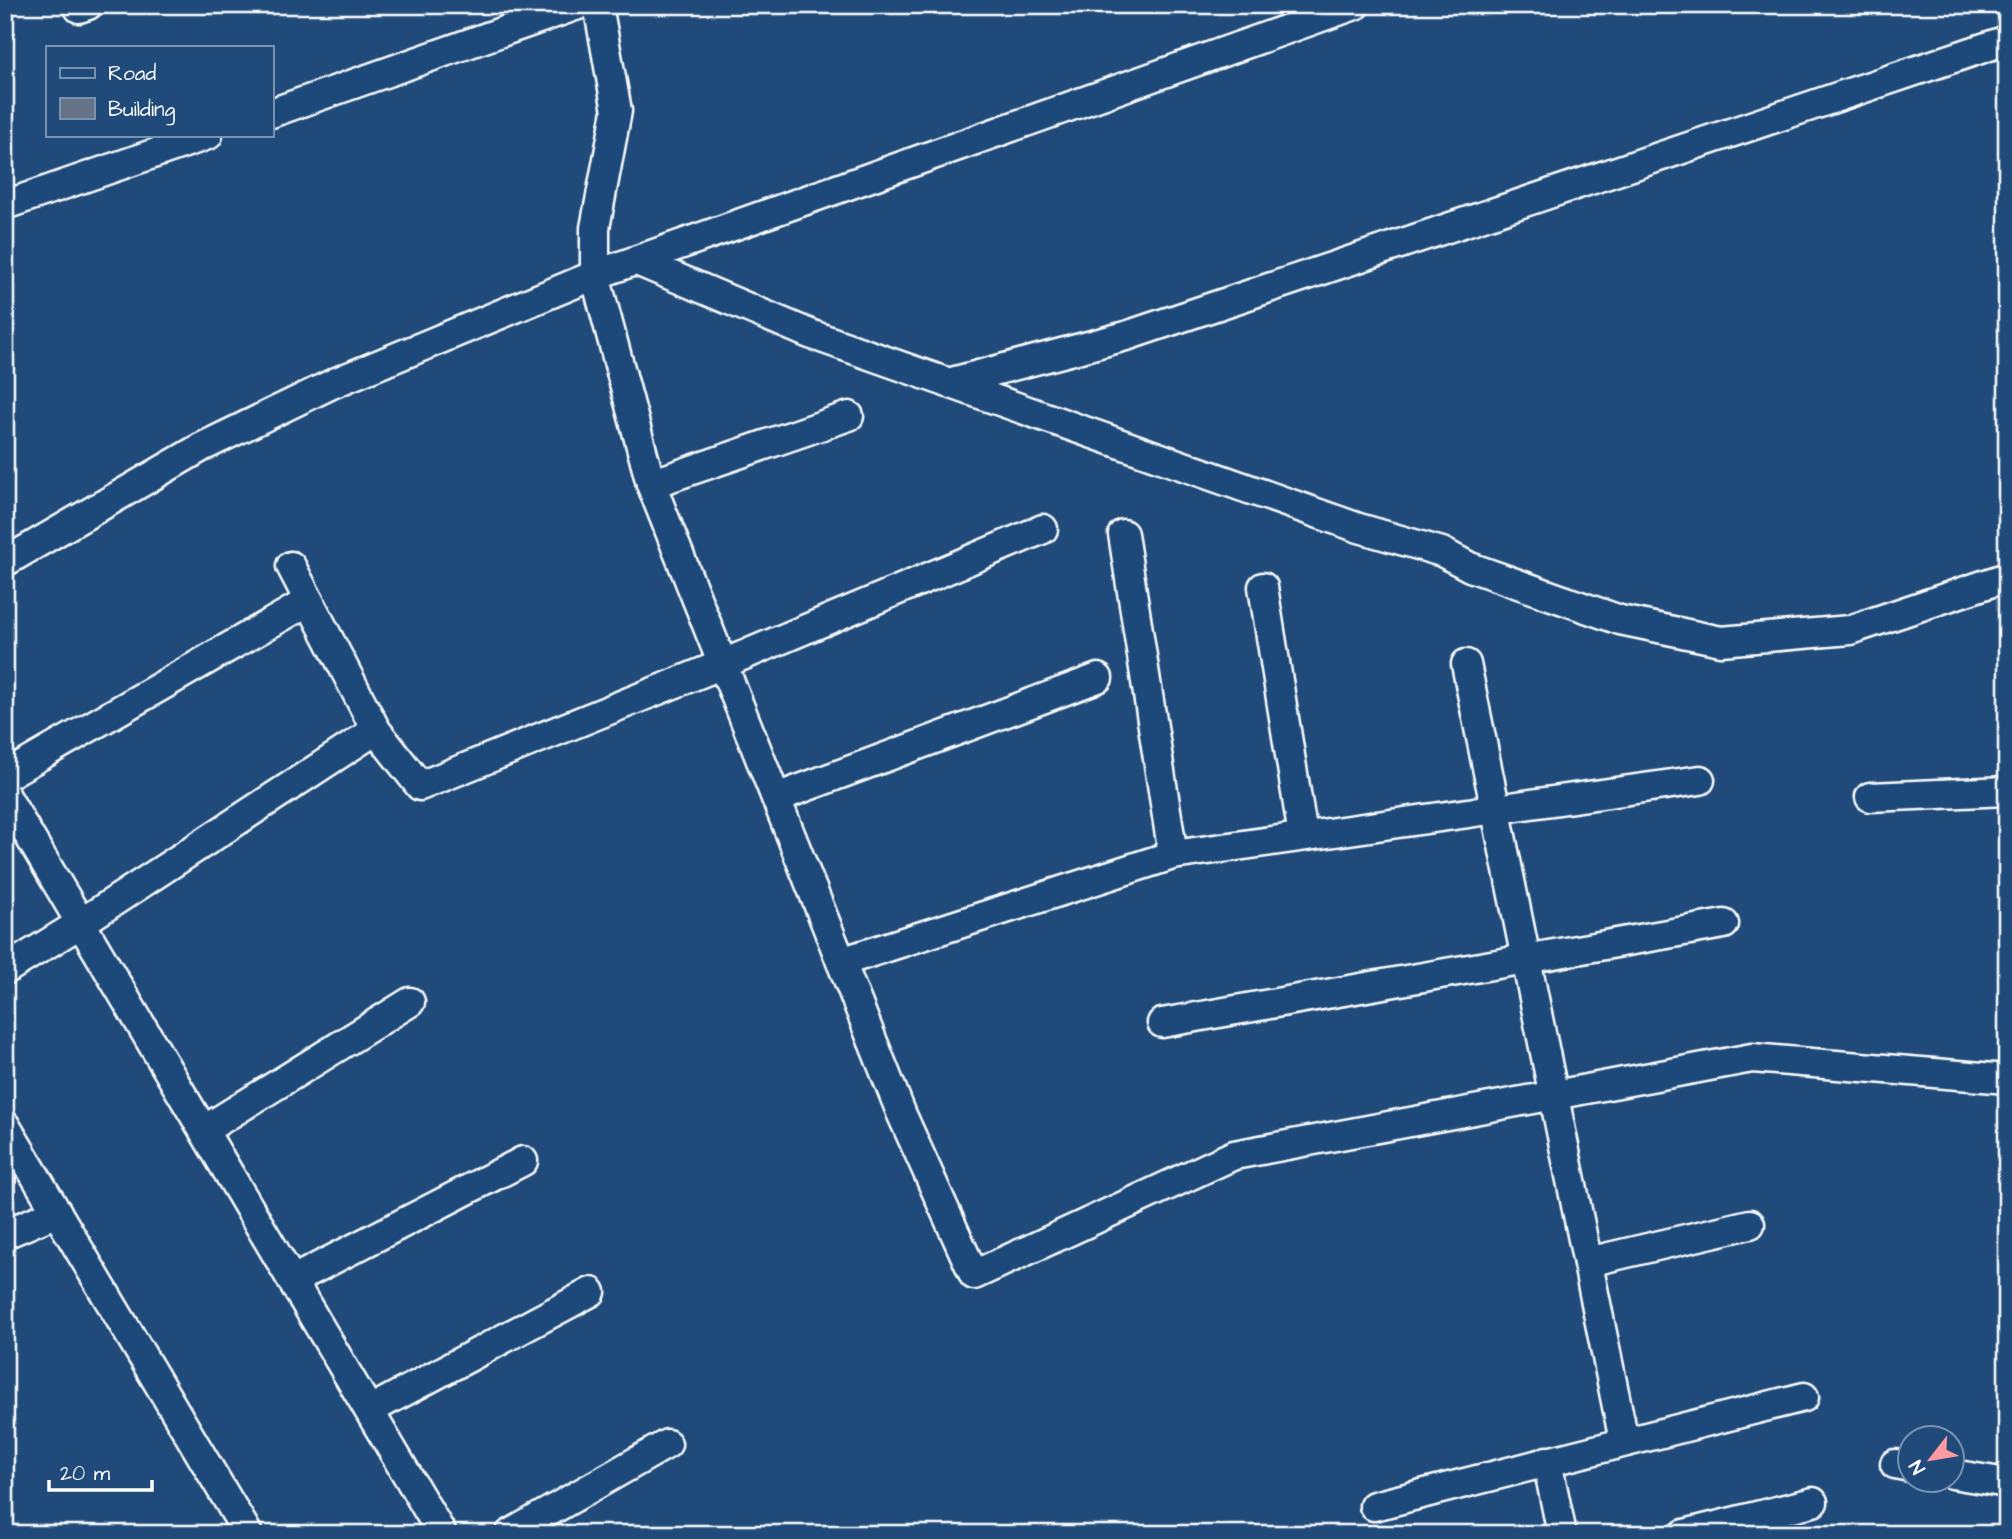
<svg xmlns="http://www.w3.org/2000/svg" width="2012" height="1539" viewBox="0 0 2012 1539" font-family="'Architects Daughter',sans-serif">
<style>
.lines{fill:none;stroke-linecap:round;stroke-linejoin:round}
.street-casing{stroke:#fff;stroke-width:33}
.street{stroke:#1f4a7a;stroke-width:28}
.shaded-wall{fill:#47505e;stroke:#fff;stroke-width:2}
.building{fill:#667386;stroke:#fff;stroke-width:2}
</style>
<rect width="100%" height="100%" fill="#1f4a7a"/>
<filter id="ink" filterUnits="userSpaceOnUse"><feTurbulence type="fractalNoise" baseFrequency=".0143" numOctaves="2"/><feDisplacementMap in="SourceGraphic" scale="14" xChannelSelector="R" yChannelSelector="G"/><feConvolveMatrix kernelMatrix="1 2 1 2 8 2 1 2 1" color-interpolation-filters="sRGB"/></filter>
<g filter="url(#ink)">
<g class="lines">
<g class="street-casing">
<g id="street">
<path d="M598,5L617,111L595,228V275L651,484L902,1115L974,1275L1234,1155L1752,1058L2007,1079"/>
<path d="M79,8L88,5"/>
<path d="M271,113L578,5"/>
<path d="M5,205L208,135"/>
<path d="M637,261L810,334L1359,528L1442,552L1470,567L1620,620L1721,641L1850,630L2007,577"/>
<path d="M948,383L1126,336L2007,40"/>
<path d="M651,484L849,416"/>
<path d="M1123,534L1173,855"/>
<path d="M5,562L202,447L334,383L595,275L1355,5"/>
<path d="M291,566L376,730L420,786L723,664L1043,529"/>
<path d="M1263,587L1303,836"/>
<path d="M1466,664L1624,1441"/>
<path d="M5,776L309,601"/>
<path d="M5,795L442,1534"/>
<path d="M1870,797L2007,791"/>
<path d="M776,798L1098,678"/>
<path d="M841,962L1173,855L1700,780"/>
<path d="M5,970L81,923L376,730"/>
<path d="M1162,1023L1724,924"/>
<path d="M5,1125L248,1534"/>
<path d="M204,1130L410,1002"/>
<path d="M5,1234L57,1212"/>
<path d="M1588,1262L1750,1224"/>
<path d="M293,1280L523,1161"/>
<path d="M370,1410L591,1292"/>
<path d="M1547,1461L1562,1534"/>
<path d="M1895,1464L1910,1467"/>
<path d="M1952,1474L2007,1483"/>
<path d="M1374,1506L1804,1397"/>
<path d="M510,1534L667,1444"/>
<path d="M1684,1534L1813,1502"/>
</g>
</g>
<use href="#street" class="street"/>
</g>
<path class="shaded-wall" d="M16,1178V1190L5,1195V1183Z"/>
<path class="building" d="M5,1160L16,1178L5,1183Z"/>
</g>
<rect width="2012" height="1539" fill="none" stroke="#1f4a7a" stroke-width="28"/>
<rect x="14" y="14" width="1984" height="1511" fill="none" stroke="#fff" stroke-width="2.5" filter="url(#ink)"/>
<rect x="46" y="46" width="228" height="91" fill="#1f4a7a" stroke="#7992af" stroke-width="2"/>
<rect x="60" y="68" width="35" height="10" fill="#1f4a7a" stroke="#7992af" stroke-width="2"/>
<text x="108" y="80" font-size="21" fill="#ffffff">Road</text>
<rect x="60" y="98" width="35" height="21" fill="#667386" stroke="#7992af" stroke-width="2"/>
<text x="108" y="116" font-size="21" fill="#ffffff">Building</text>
<g transform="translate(1931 1459) rotate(239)"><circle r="33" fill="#1f4a7a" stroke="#7992af" stroke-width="2"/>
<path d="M0-5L12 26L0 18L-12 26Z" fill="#ff9aa2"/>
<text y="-10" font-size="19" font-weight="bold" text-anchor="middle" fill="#ffffff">N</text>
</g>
<path d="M49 1480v10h103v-10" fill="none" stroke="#ffffff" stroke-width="3.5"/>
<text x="60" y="1480" font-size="21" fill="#ffffff" stroke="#1f4a7a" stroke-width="5" paint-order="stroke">20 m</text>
</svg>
